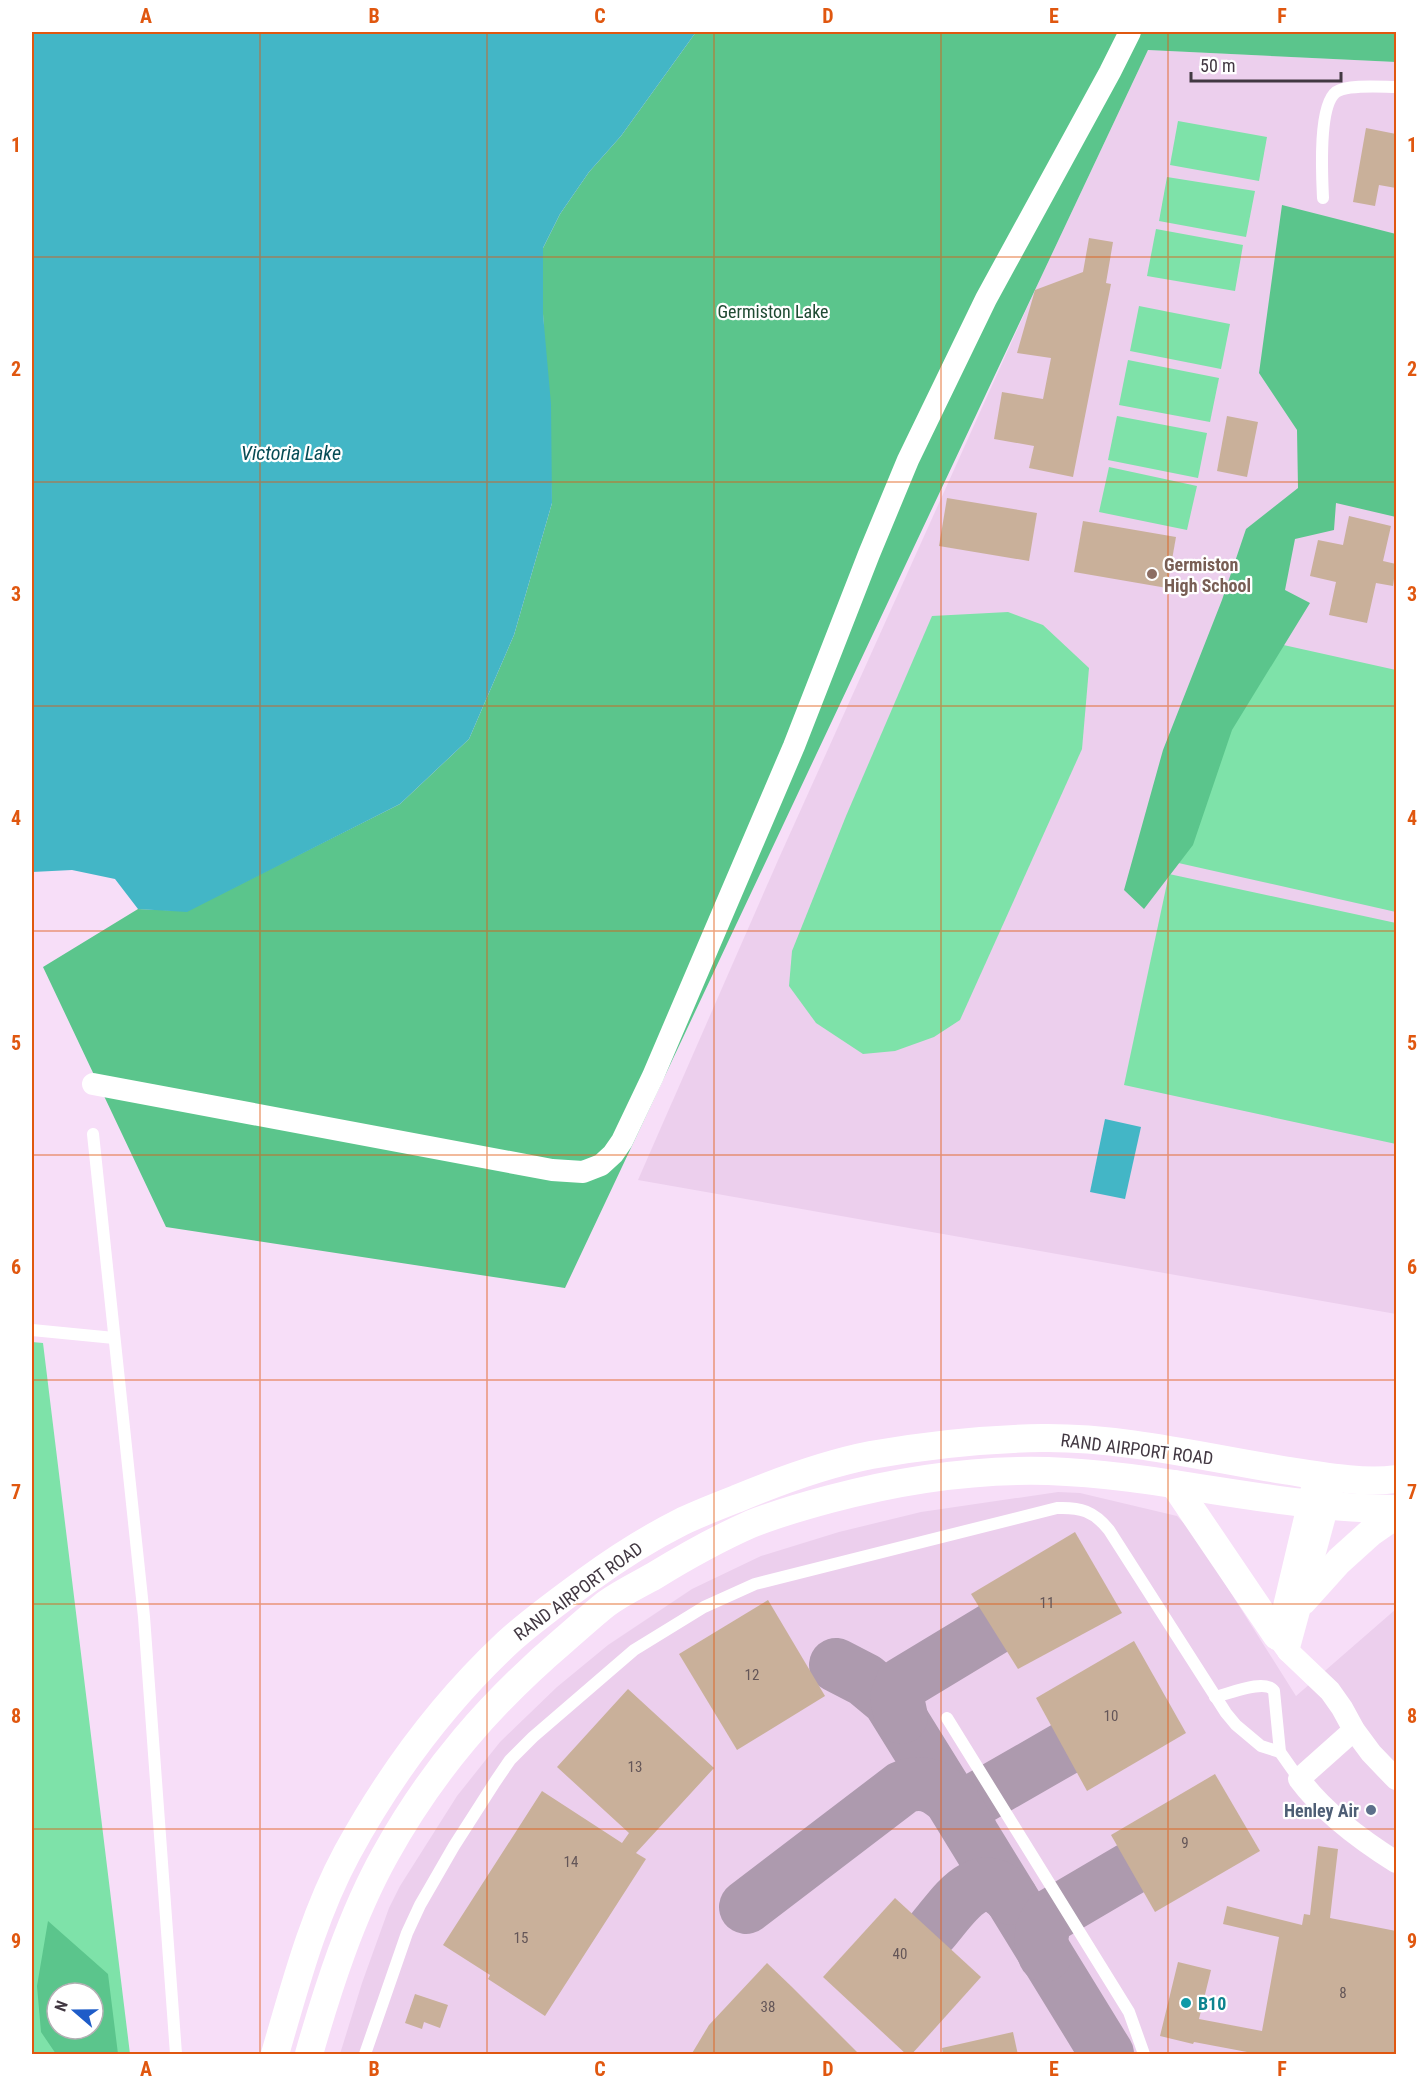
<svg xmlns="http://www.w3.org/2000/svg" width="1428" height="2086" viewBox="0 0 1428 2086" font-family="'Roboto Condensed',sans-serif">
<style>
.built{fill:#eccfed}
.green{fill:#7ee2a9;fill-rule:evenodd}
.forest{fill:#5bc58c;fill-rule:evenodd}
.water{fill:#43b6c6}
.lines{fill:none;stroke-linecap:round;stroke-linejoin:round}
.taxiway{stroke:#ad9aae;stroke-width:54}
.building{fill:#c9b09a}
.service{stroke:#fff;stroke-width:12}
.minor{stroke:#fff;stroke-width:22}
.tertiary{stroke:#fff;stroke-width:28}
.grid{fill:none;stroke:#e0570f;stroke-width:1.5;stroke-opacity:0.55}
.education-dot{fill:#8d6e63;stroke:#fff;stroke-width:2}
.service-dot{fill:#5c6f8a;stroke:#fff;stroke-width:2}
.culture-dot{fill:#0f9aa8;stroke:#fff;stroke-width:2}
.labels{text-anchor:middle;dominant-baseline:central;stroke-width:4.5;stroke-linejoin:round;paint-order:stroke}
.number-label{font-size:15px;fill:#645658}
.park-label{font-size:18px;fill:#1f4b33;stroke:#fff}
.education-label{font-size:18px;font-weight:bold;fill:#785e54;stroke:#fff;text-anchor:start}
.street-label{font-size:18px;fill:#423842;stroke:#fff}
.service-label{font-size:18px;font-weight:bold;fill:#4e5e75;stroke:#fff;text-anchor:end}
.culture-label{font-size:18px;font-weight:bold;fill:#0d838f;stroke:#fff;text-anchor:start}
.water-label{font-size:20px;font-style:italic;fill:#064c55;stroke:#fff}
.neatline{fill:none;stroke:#e0570f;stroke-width:2}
.grid-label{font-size:20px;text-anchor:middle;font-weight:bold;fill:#e0570f}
</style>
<rect width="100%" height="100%" fill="#f7def8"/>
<g class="built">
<path d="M1148,50L1396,62V1314L638,1180L779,858L1035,290Z"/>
<path d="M1058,1492L1080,1493L1177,1516L1193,1533L1296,1696L1396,1609V2054H340L362,1983L389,1908L400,1886L457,1796L500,1742L557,1687L608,1645L692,1589L761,1556L839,1532L921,1512Z"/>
</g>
<g class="green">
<path d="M1178,121L1267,137L1259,181L1170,165Z"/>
<path d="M1167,177L1255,191L1246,237L1159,221Z"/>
<path d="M1156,229L1243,245L1235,291L1147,276Z"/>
<path d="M1139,306L1230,324L1221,369L1130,351Z"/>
<path d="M1128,360L1219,378L1210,422L1119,405Z"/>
<path d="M1117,416L1207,433L1198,478L1108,460Z"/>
<path d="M1109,467L1197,486L1187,530L1099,512Z"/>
<path d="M1008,612L1043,625L1089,668L1082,749L960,1020L934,1037L895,1051L863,1054L816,1023L789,986L792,951L846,816L932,616Z"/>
<path d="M1225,632L1396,670V912L1174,862Z"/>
<path d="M1169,874L1396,923V1144L1124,1085Z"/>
<path d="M32,1342L43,1343L130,2054H32ZM57,1993H93V2029H57Z"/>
</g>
<g class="forest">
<path d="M696,32H1396V62L1148,50L565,1288L166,1227L43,967L138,909L187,911L400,804L469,739L514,635L552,503L543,314V248L560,214L589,172L621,136Z"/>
<path d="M1282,205L1396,234V467L1394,480L1396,481V517L1336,503L1334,530L1295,539L1285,590L1310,603L1232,730L1193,845L1144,909L1124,890L1163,750L1222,600L1246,529L1298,488L1297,430L1259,373Z"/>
<path d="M48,1921L108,1974L118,2054H56L41,2032L37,1986ZM57,1993H93V2029H57Z"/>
</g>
<g class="water">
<path d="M32,32H696L621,136L589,172L560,214L543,248V314L551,404L552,503L514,635L469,739L400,804L187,912L138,909L115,879L72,870L32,872Z"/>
<path d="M1105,1119L1141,1127L1125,1199L1090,1192Z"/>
</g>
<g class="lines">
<g class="taxiway">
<path d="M836,1665L865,1680L889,1700L951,1800"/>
<path d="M901,1717L897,1698L902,1684L993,1629"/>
<path d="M970,1830C966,1818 968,1809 977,1799L1064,1749"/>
<path d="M746,1907L902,1788C921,1779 937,1786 951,1800L1107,2054"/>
<path d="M932,1931C953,1907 978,1862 1011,1898"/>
<path d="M1045,1955C1039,1942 1041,1927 1050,1916L1130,1869"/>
</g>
</g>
<g class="building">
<path d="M1366,128L1396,134V188L1379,185L1375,206L1353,202Z"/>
<path d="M1089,238L1113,242L1106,283L1111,284L1073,477L1029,468L1034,446L994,439L1002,392L1043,399L1051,358L1017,353L1035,290L1083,272Z"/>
<path d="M1227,416L1258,422L1247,477L1217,471Z"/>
<path d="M947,498L1037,513L1029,561L939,546Z"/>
<path d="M1349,516L1391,526L1383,561L1396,564L1393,586L1376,583L1367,623L1329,615L1336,582L1310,576L1318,540L1343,545Z"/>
<path d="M1083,521L1176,537L1167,588L1074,572Z"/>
<path d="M1075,1532L1122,1613L1018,1669L971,1594Z"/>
<path d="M768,1600L825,1696L737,1750L679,1654Z"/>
<path d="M1134,1641L1186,1733L1087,1791L1036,1698Z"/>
<path d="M628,1689L714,1768L636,1853L646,1859L545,2016L488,1979L490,1975L443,1945L542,1791L622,1843L629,1833L557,1767Z"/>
<path d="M1215,1774L1260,1851L1155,1912L1111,1835Z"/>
<path d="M1318,1846L1338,1849L1330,1918L1396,1931V2055H1263L1194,2042L1193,2044L1160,2036L1178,1962L1211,1970L1199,2019L1262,2031L1279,1937L1223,1924L1227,1906L1302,1925L1304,1914L1310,1915Z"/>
<path d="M895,1898L981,1977L911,2055H907L823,1977Z"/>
<path d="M767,1963L792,1987L860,2055H691L709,2025Z"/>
<path d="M415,1994L448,2005L440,2028L424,2022L422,2029L405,2023Z"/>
<path d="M1013,2032L1018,2055H943L942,2048Z"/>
</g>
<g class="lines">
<g class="service">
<path d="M1323,198C1322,176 1318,106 1336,92C1348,84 1382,87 1396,87"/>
<path d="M93,1134L144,1617L176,2054"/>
<path d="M32,1330L114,1338"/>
<path d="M1215,1697C1229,1694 1265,1678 1274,1691L1280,1752L1299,1779"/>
<path d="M947,1718L1129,2012L1144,2054"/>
<path d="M365,2054L407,1933L420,1905L454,1846L495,1782L510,1760L533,1737L634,1650L704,1607L755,1584L1057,1508C1080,1507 1094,1511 1109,1530L1226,1713L1236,1725L1261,1746L1280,1752"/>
</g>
<g class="minor">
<path d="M93,1084L552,1170L583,1172L601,1165L613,1154L622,1141L653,1076L794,746L869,554L908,460L986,299L1110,72L1130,32"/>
<path d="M1312,1488L1277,1636L1288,1651L1330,1691L1342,1708L1354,1730L1371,1753L1396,1779"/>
<path d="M1288,1651L1332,1490"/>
<path d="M1354,1730L1299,1779C1324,1813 1361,1840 1396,1862"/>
</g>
<g class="tertiary">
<path d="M1174,1484L1277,1636"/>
<path d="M1303,1601L1339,1561L1370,1533L1396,1515"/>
<path d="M275,2054C295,1986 313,1916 347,1853C389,1776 443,1703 507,1643C531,1621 559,1601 586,1581C616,1559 649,1538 683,1521C700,1513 718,1506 736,1499C779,1481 825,1464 871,1455C927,1445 985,1439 1042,1438C1123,1437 1203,1457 1283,1470C1317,1475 1362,1484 1396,1479"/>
<path d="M309,2054C328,1988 351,1916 385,1855C432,1770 490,1703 564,1640C578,1628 592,1615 606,1604C621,1593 638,1585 654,1576C685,1557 717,1539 751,1524C776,1514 804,1506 830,1499C901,1480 974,1469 1048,1471C1165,1475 1279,1509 1396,1509"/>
</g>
</g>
<path class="grid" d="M260,32V2054M487,32V2054M714,32V2054M941,32V2054M1168,32V2054M32,257H1396M32,482H1396M32,706H1396M32,931H1396M32,1155H1396M32,1380H1396M32,1604H1396M32,1829H1396"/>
<circle class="education-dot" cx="1152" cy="574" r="6"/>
<circle class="service-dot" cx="1371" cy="1810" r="6"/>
<circle class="culture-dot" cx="1186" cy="2003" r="6"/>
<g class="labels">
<g class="number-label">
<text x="1047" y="1603">11</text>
<text x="752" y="1675">12</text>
<text x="1111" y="1716">10</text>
<text x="635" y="1767">13</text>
<text x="1185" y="1843">9</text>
<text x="571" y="1862">14</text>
<text x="521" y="1938">15</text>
<text x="900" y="1954">40</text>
<text x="1343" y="1993">8</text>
<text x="768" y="2007">38</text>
</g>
<g class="park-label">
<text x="773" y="311">Germiston Lake</text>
</g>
<g class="education-label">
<text x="1164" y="564">Germiston<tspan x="1164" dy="21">High School</tspan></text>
</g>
<g class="street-label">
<text transform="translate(1137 1449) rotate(7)">RAND AIRPORT ROAD</text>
<text transform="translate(578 1591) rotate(-36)">RAND AIRPORT ROAD</text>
</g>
<g class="service-label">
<text x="1359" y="1810">Henley Air</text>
</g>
<g class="culture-label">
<text x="1198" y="2003">B10</text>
</g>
<g class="water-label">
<text x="291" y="453">Victoria Lake</text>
</g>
</g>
<rect width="1428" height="2086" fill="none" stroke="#ffffff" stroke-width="66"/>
<g transform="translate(75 2011) rotate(290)"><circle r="28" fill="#ffffff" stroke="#b3afb3" stroke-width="1.5"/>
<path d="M0-4.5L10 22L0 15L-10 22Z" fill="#1e5cc8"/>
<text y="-9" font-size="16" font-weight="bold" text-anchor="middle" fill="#423842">N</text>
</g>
<path d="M1191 72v9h150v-9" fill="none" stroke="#423842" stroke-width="3"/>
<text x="1200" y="72" font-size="18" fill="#423842" stroke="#ffffff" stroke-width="4.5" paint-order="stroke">50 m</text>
<rect x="33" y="33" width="1362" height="2020" class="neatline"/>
<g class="grid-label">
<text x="146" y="23">A</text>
<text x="374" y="23">B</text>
<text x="600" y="23">C</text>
<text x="828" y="23">D</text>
<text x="1054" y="23">E</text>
<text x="1282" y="23">F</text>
<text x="16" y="152">1</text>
<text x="1412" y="152">1</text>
<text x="16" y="376">2</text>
<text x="1412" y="376">2</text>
<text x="16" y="601">3</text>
<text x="1412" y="601">3</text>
<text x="16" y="825">4</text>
<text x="1412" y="825">4</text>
<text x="16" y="1050">5</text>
<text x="1412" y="1050">5</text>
<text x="16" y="1274">6</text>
<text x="1412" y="1274">6</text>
<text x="16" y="1499">7</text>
<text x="1412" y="1499">7</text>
<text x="16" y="1723">8</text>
<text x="1412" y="1723">8</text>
<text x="16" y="1948">9</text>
<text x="1412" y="1948">9</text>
<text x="146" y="2076">A</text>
<text x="374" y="2076">B</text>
<text x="600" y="2076">C</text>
<text x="828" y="2076">D</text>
<text x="1054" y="2076">E</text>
<text x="1282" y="2076">F</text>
</g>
</svg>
